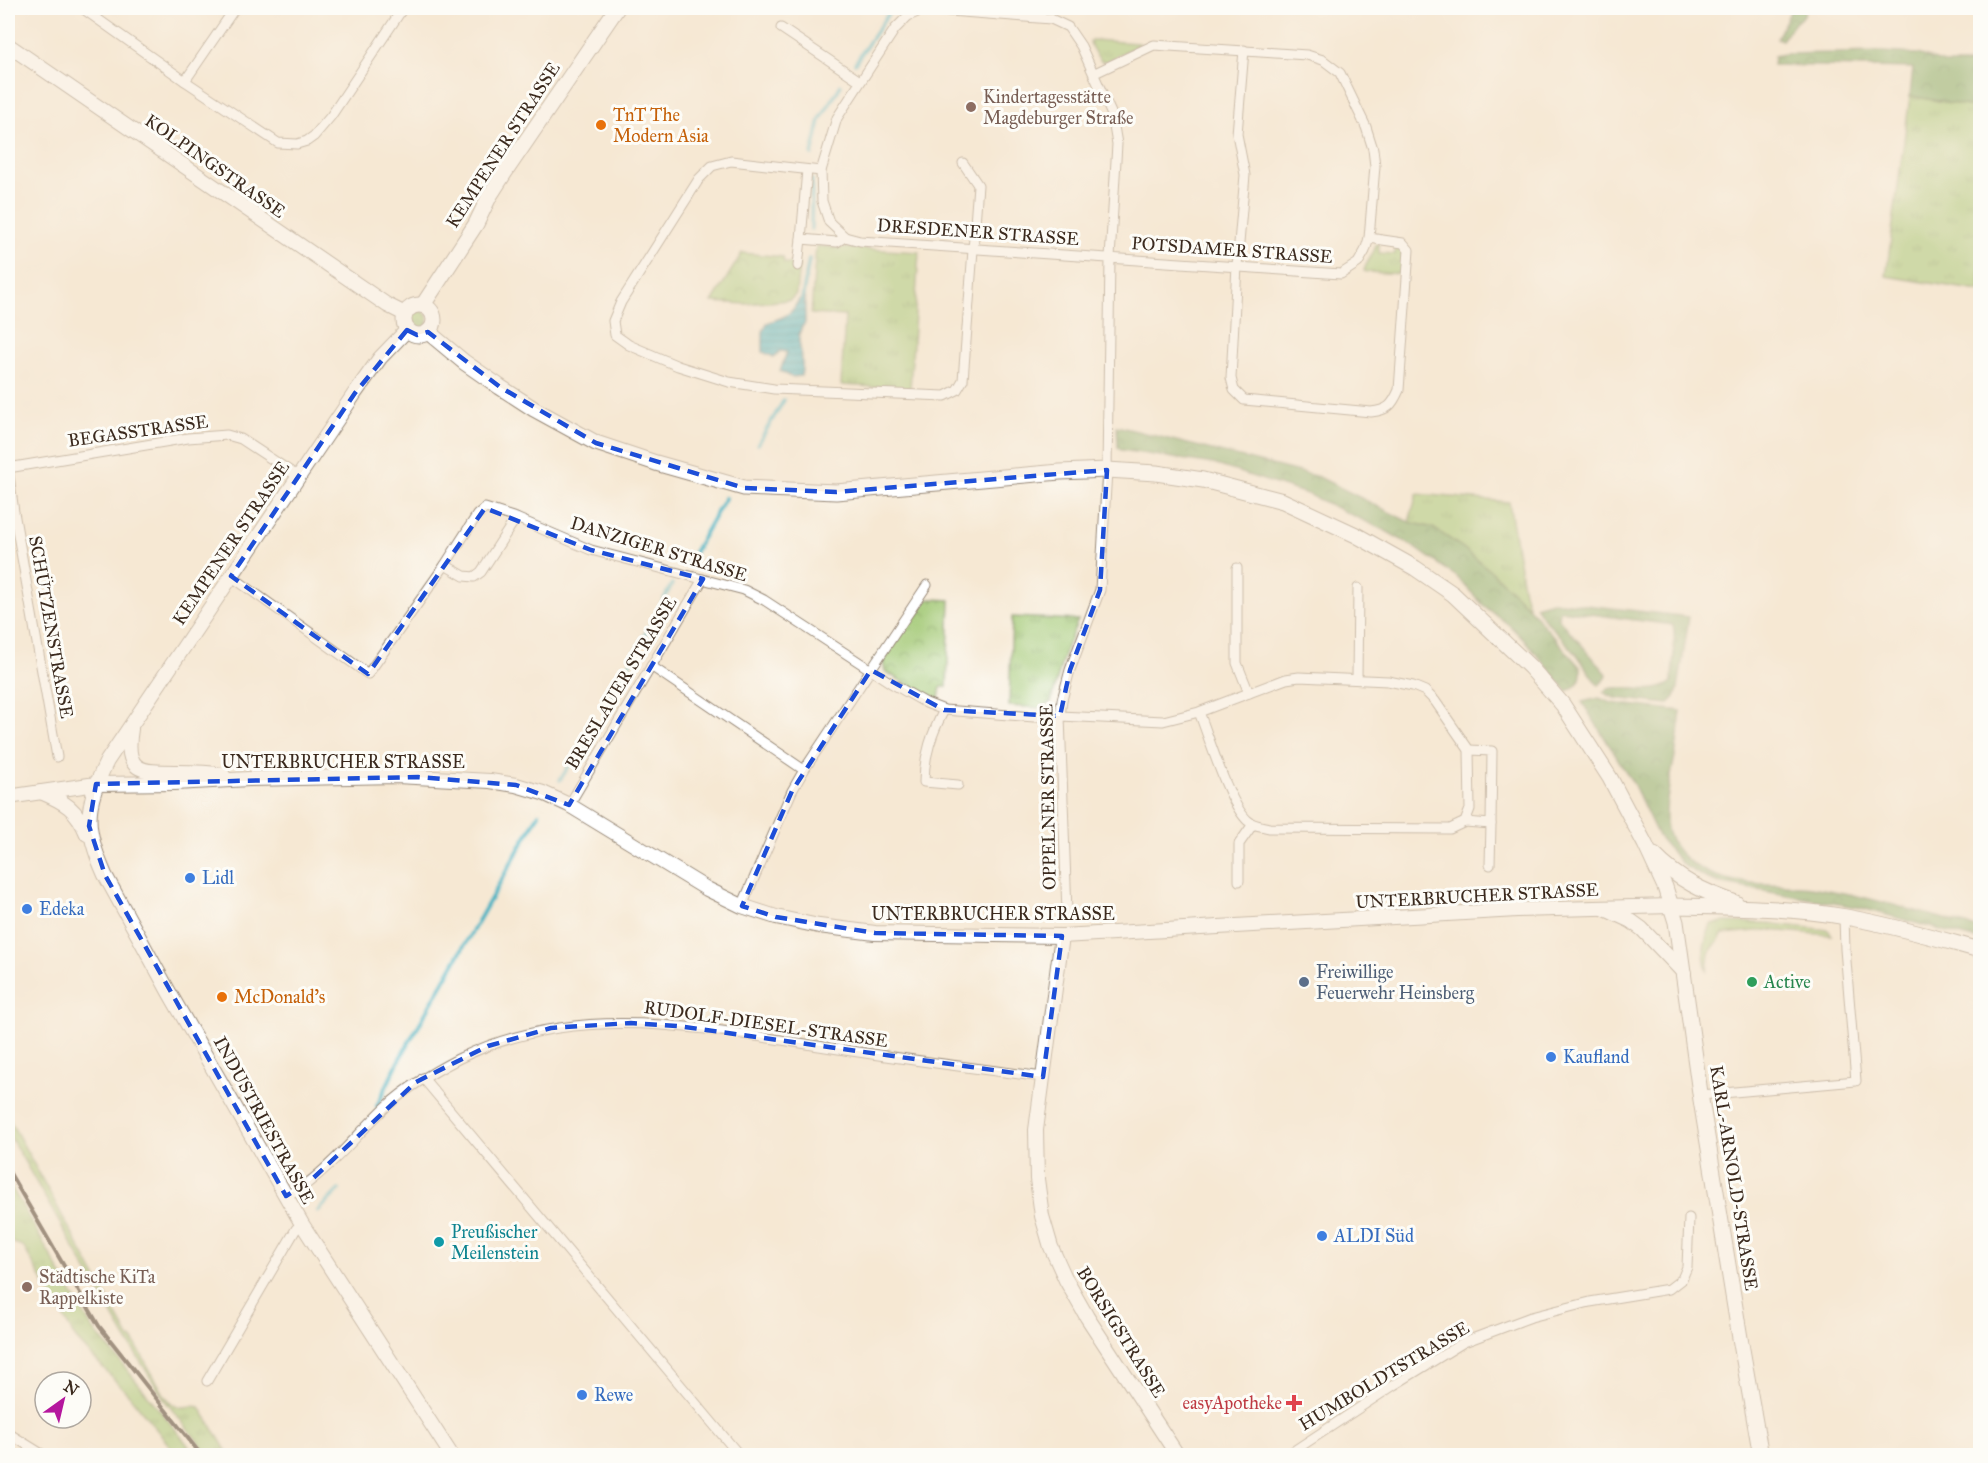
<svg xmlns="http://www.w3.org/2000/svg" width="1988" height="1463" viewBox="0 0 1988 1463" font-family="'IM FELL Great Primer',serif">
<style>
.grass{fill:url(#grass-tufts);stroke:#6e7948;stroke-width:1.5}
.forest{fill:url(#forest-crowns);stroke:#5e6b42;stroke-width:1.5}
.park{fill:url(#park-crowns);stroke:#6e7948;stroke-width:1.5}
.water{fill:url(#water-rules);stroke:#406e70;stroke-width:1.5}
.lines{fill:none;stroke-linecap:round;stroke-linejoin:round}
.stream{stroke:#46b3c3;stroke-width:4}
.street-casing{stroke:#988978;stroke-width:11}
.secondary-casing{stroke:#988978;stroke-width:16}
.primary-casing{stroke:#988978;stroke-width:17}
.street{stroke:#fff;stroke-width:9}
.secondary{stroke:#fff;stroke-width:14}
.primary{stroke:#fff;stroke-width:15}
.rail{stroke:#3b2a1e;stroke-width:4}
.marked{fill:none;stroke:#1d4ed8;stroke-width:4.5;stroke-dasharray:12 8;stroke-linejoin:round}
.education-dot{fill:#8d6e63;stroke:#fdfcf7;stroke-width:2}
.food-dot{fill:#e8710a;stroke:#fdfcf7;stroke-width:2}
.shop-dot{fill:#3f7fe0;stroke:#fdfcf7;stroke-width:2}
.service-dot{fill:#5c6f8a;stroke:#fdfcf7;stroke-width:2}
.leisure-dot{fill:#2e9e5b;stroke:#fdfcf7;stroke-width:2}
.culture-dot{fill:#0f9aa8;stroke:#fdfcf7;stroke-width:2}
.health-dot{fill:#e0444e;stroke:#fdfcf7;stroke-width:2}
.labels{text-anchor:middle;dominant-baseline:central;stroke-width:6;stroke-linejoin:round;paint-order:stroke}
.education-label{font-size:18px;fill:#785e54;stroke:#fdfcf7;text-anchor:start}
.food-label{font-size:18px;fill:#c56008;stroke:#fdfcf7;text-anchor:start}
.street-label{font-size:18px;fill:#3b2a1e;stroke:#fdfcf7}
.shop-label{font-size:18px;fill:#366cbe;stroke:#fdfcf7;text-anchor:start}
.service-label{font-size:18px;fill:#4e5e75;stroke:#fdfcf7;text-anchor:start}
.leisure-label{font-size:18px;fill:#27864d;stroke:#fdfcf7;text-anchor:start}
.culture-label{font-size:18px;fill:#0d838f;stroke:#fdfcf7;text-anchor:start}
.health-label{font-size:18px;fill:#be3a42;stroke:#fdfcf7;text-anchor:end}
</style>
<defs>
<pattern id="grass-tufts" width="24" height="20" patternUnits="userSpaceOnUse" patternTransform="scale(1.5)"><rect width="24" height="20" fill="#a1c873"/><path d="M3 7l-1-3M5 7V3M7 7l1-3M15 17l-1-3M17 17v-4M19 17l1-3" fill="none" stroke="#84a35e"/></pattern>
<pattern id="forest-crowns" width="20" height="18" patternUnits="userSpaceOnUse" patternTransform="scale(1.5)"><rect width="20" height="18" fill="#80ac65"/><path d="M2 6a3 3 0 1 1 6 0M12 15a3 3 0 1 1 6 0" fill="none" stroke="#6a8c53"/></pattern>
<pattern id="park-crowns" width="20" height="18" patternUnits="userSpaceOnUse" patternTransform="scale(1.5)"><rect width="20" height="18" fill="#a1c873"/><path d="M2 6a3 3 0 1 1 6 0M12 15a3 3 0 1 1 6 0" fill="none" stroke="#84a35e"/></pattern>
<pattern id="water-rules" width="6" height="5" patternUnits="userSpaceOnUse" patternTransform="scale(1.5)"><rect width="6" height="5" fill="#46b3c3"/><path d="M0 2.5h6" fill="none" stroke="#3c929e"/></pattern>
</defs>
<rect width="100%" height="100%" fill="#fdfcf7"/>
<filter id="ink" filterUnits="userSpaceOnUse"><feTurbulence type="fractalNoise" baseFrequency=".0167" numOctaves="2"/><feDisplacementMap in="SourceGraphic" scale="12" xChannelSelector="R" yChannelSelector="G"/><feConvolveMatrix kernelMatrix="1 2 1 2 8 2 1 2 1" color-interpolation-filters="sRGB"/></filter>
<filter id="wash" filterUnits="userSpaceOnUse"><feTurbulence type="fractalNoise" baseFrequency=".008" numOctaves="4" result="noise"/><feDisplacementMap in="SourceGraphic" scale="24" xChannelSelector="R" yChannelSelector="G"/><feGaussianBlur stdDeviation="1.35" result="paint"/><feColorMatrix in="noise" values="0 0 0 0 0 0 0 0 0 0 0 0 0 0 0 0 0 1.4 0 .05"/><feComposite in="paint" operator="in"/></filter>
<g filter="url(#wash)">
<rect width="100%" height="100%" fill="#f6e8d3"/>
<g class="grass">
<path d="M1093,40L1138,43L1140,44L1107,61H1101C1097,54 1091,51 1090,41Z"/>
<path d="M1910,96L1980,108V291L1886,276Z"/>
<path d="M1376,244H1379V253L1395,254L1396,245C1407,251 1404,264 1402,274L1367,272L1364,271C1366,261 1374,256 1376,244Z"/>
<path d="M816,246L919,252L910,389L841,385L845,316L811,314Z"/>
<circle cx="418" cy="320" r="10"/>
<path d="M1417,494L1509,502L1524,592L1529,608L1492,572L1463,548L1433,528L1409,522Z"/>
<path d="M1012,617L1078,620L1064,654L1051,702L1042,708L1009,706Z"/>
<path d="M1725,922L1765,923L1828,930L1832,935L1767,930L1723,934L1709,953L1707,972C1702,949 1703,946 1711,924Z"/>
<path d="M8,1117L130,1339L132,1338L165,1396C179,1415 184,1403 200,1407L229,1455H209L166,1402L127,1340L8,1133Z"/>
<path d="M8,1181L92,1328L120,1361L196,1455H177L129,1395L76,1339L23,1246L8,1241Z"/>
</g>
<g class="forest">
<path d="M1792,8H1806L1804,15L1795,23L1782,40L1777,38Z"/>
<path d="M1881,52L1918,54L1947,64H1973L1980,68V108L1910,96L1913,68L1773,65L1774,56L1784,54Z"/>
<path d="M1117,426L1319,477L1409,522L1433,528L1463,548L1492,572L1529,608L1581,668C1582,680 1578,686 1567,691L1528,644L1509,625L1483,605L1457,577L1414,547L1384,530L1307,494L1213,464L1121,450L1118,448Z"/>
<path d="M1552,601L1689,617L1678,689L1675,697L1668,704L1614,698L1603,692C1617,680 1650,699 1672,682C1672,663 1677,644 1673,625L1560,610L1559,619L1607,674L1606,678L1599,685L1596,683L1578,656L1541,615L1535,606Z"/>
<path d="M1599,698L1612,703L1681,711C1679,726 1678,741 1675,756C1671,776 1662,813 1668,833C1674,851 1692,866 1709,873C1742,888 1782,882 1817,888C1872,897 1926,914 1980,929V941L1862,908L1723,884L1706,878L1683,865L1658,836L1633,783L1582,702Z"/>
</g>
<g class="park">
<path d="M742,253L783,257L784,263L799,264L796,294L790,300L746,304L712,302Z"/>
<path d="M931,599L950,600L947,687H941L939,699L909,686L885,671L883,662L923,601Z"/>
</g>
<path class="water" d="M803,296L805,297V323C794,335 801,346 802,360C803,365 802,371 801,376L791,377L780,371L787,352L780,351L774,357L763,352V331L767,323C777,319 788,317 794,308C797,303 797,300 803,296Z"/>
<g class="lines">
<g class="stream">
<path d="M855,63L892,8"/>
<path d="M812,155L820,120L841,85"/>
<path d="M811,229L812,180"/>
<path d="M802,300L809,259"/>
<path d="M758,444L784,400"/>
<path d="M688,563L725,498"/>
<path d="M608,704L672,584"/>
<path d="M560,780L596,724"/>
<path d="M377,1106L399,1060L539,814"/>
<path d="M318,1211L339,1190"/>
</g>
</g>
</g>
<g filter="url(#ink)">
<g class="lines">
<g class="street-casing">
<g id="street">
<path d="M82,8L185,81L278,143L297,144L307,141L314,136L331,116L403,8"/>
<path d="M781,28L860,81"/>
<path d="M1244,50L1237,134L1245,175L1237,266L1231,378L1234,390L1244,400L1371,412C1388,410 1392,406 1399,390L1409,250L1403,243L1369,238"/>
<path d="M185,81L235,8"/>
<path d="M807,170L801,239L837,242L845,237"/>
<path d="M821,171L731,161L712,166L699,179L621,302L613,321L615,335L629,345L678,366L729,382L774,389L945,396L957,390L963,380L978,185L963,163"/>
<path d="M798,266L801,239"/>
<path d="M8,468L188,438L227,435L241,439L299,477"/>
<path d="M8,468L14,512L57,757"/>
<path d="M445,565L464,576L474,577L481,572L516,518"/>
<path d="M1237,568V663L1249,693"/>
<path d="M231,576L368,674L445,565L477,515L485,508L516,518L591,550L744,590L764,600L891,683L926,703L944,710L1034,717L1060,716L1163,721L1199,712L1286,679L1299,677L1388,681L1413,686L1425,691L1435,701L1469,750L1470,809L1465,822L1450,829L1269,828C1262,826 1253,826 1247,820C1228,801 1210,740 1199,712"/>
<path d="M651,666L804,770L927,585"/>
<path d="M1357,679L1358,588"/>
<path d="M944,710C932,733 924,755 924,782L958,785"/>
<path d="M569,805L703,579"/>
<path d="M1465,822L1491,824L1492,751L1469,750"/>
<path d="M1490,865L1491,824"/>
<path d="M1239,881V844L1253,824"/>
<path d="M742,906L792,791L804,770"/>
<path d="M1067,913L1060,716L1062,700L1070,670L1100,590L1107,470L1110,258L1117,144L1112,115L1081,46L1068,27L1051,19L937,10L920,11L908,16L895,29L837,118L821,171L822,201L829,222L845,237L860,241L1341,274L1358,263L1365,251L1369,238L1375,166L1373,149L1366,127L1340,73L1323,60L1307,55L1154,45L1095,73"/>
<path d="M423,1078L740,1456"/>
<path d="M1701,1095L1856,1081L1845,949L1844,917"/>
<path d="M286,1196C293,1192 302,1188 309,1182C337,1161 361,1130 387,1106C408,1087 433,1072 458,1059C579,999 705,1029 832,1048C902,1059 972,1068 1043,1077"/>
<path d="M207,1381L296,1229L302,1224"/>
<path d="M8,1433L45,1456"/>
<path d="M1286,1456L1394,1385L1464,1342L1531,1317L1590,1302L1669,1289L1682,1279L1687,1267L1689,1218"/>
</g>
</g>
<g class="secondary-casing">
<g id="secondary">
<path d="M8,45L387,305L405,314"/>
<path d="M407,330L380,358L355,393L107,761C84,807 84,828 105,875L169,992L302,1224L452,1456"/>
<path d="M131,729C124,772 140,772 176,772C192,772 207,772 223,775"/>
<path d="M41,792C65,802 77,809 87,834"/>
<path d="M8,797L96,784L175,783L249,779L397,776L490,781L516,785L543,793L569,805L707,889L742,906L776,917L819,926L875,933L1062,936L1517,910L1672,906"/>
<path d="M1605,909L1631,921L1642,929L1684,973"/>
<path d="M1062,936L1036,1130L1037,1179L1042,1216L1051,1247L1066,1280L1087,1317L1178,1456"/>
</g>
</g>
<g class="primary-casing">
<g id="primary">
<circle cx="419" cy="320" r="15"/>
<path d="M423,305L476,224L489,197L505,172L617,8"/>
<path d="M428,332L464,362L500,387L534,409L596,443L656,463L744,488L836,492L1060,472L1107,470L1156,473L1203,480L1283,501L1356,535L1415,568L1453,594L1530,667L1563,705L1610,778L1645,844L1665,887L1676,922L1701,1100L1740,1338L1761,1456"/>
<path d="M1654,855C1678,880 1704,892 1736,903"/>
<path d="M1672,906C1730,907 1789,907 1846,917C1892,925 1936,938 1980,950"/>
</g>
</g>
<use href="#street" class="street"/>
<use href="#secondary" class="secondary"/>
<use href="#primary" class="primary"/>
<path class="rail" d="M8,1170L99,1326L202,1456"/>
</g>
</g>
<path d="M0 0H1988V1463H0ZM407,330L417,335L428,332L500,387L596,443L744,488L836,492L1107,470L1100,590L1070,670L1060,716L944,710L871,670L792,791L742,906L776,917L875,933L1062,936L1043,1077L678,1026L631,1023L551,1028L488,1046L416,1082L309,1182L286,1196L105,875L89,826L96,784L418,777L516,785L569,805L703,579L591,550L485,508L368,674L231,576L355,393Z" fill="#f6e8d3" fill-opacity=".55" fill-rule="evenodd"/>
<path class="marked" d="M407,330L417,335L428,332L500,387L596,443L744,488L836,492L1107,470L1100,590L1070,670L1060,716L944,710L871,670L792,791L742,906L776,917L875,933L1062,936L1043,1077L678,1026L631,1023L551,1028L488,1046L416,1082L309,1182L286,1196L105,875L89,826L96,784L418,777L516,785L569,805L703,579L591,550L485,508L368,674L231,576L355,393Z"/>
<g class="education-dot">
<circle cx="971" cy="107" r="6"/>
<circle cx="27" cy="1287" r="6"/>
</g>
<g class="food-dot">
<circle cx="601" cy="125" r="6"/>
<circle cx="222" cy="997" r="6"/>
</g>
<g class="shop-dot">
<circle cx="190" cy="878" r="6"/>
<circle cx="27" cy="909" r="6"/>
<circle cx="1551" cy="1057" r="6"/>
<circle cx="1322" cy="1236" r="6"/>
<circle cx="582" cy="1395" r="6"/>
</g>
<circle class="service-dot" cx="1304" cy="982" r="6"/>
<circle class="leisure-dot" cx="1752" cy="982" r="6"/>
<circle class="culture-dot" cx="439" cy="1242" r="6"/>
<path class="health-dot" d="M1291 1394h6v6h6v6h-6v6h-6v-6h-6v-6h6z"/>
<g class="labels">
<g class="education-label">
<text x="983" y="97">Kindertagesstätte<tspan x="983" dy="21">Magdeburger Straße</tspan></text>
<text x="39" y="1277">Städtische KiTa<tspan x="39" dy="21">Rappelkiste</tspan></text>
</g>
<g class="food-label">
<text x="613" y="115">TnT The<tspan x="613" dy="21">Modern Asia</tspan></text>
<text x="234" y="997">McDonald's</text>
</g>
<g class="street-label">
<text transform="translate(503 145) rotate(-57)">KEMPENER STRASSE</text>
<text transform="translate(215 166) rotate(35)">KOLPINGSTRASSE</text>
<text transform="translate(978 232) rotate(4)">DRESDENER STRASSE</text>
<text transform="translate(1232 250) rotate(4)">POTSDAMER STRASSE</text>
<text transform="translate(138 431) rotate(-8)">BEGASSTRASSE</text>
<text transform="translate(231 543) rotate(-56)">KEMPENER STRASSE</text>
<text transform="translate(659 549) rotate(17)">DANZIGER STRASSE</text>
<text transform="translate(51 627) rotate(80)">SCHÜTZENSTRASSE</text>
<text transform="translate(621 683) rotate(-59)">BRESLAUER STRASSE</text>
<text x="343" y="762">UNTERBRUCHER STRASSE</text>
<text transform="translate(1048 797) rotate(-91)">OPPELNER STRASSE</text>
<text transform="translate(1477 896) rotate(-3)">UNTERBRUCHER STRASSE</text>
<text x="993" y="914">UNTERBRUCHER STRASSE</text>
<text transform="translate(766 1024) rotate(8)">RUDOLF-DIESEL-STRASSE</text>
<text transform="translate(264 1120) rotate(61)">INDUSTRIESTRASSE</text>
<text transform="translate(1734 1178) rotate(81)">KARL-ARNOLD-STRASSE</text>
<text transform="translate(1121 1332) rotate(58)">BORSIGSTRASSE</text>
<text transform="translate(1384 1376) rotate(-31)">HUMBOLDTSTRASSE</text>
</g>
<g class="shop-label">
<text x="202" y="878">Lidl</text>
<text x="39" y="909">Edeka</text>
<text x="1563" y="1057">Kaufland</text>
<text x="1334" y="1236">ALDI Süd</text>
<text x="594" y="1395">Rewe</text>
</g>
<g class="service-label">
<text x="1316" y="972">Freiwillige<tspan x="1316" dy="21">Feuerwehr Heinsberg</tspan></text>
</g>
<g class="leisure-label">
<text x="1764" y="982">Active</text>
</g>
<g class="culture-label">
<text x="451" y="1232">Preußischer<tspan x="451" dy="21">Meilenstein</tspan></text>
</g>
<g class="health-label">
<text x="1282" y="1403">easyApotheke</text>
</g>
</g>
<rect width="1988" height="1463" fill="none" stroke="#fdfcf7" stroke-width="30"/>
<g transform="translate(63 1400) rotate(34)"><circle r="28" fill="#fdfcf7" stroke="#afa8a0" stroke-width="1.5"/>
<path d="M0-4.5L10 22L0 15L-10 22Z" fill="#b5179e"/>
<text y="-9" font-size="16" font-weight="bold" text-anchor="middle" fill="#3b2a1e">N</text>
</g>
</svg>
